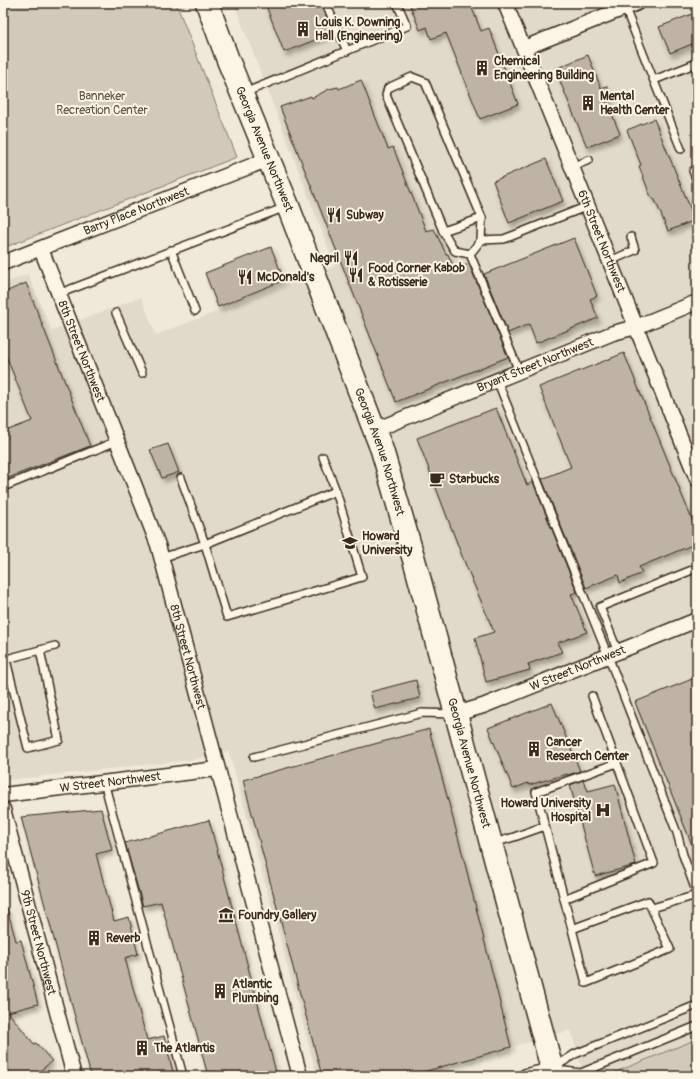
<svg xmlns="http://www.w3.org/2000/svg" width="700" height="1079" viewBox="0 0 700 1079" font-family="Pangolin,sans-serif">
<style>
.built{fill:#e1d9c9}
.green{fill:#d2c9ba;stroke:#867a6c}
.building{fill:#beb3a4;stroke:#3b2a1e;filter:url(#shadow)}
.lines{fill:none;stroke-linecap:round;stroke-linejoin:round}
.service-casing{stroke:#3b2a1e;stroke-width:10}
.minor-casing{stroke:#3b2a1e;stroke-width:17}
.trunk-casing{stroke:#3b2a1e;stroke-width:25}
.service{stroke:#fcf5e5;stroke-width:7}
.minor{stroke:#fcf5e5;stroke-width:14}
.trunk{stroke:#fcf5e5;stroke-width:22}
.labels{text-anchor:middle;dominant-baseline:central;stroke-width:4;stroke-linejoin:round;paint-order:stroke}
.poi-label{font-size:12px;font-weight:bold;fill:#3b2a1e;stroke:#fcf5e5;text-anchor:start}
.park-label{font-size:12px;fill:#615245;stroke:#fcf5e5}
.street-label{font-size:12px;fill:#3b2a1e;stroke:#fcf5e5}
</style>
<defs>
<filter id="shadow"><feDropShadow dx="2.5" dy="4.5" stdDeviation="2" flood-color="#0004"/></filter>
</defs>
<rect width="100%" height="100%" fill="#f0e9d9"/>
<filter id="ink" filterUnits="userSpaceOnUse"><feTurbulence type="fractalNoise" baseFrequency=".025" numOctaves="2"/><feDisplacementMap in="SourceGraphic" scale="8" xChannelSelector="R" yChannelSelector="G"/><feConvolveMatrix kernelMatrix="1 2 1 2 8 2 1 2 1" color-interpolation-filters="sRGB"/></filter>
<g filter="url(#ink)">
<path class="built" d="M234,3H697V1076H584L571,1030L409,1076H317L229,751L190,760L8,780L3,764V284L28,274L52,331L141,297L156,335L335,266Z"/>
<g class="green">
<path d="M3,3H176L237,157L3,248Z"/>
<path d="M697,1039V1076H606Z"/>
</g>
<g class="building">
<path d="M265,3H321L333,33L284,52Z"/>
<path d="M409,3H470L481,31L489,28L518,104L480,119L446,33L431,39L427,27L420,30Z"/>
<path d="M697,12V42L670,53L659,27Z"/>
<path d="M588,55L601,88L607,86L612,98L607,102L620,134L587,147L555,69Z"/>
<path d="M361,80L388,149L393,147L426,231L434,229L446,254H448L454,269L469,264L508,357L396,402L280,107L311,96L312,98L329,89L338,87L339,89Z"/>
<path d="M654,119L695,220L668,231L655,200L651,197L647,187L639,166L641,165L627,130Z"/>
<path d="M546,159L563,201L509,223L493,181Z"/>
<path d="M574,238L597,296L590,299L598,318L536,343L529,324L508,333L484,274Z"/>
<path d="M271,247L284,280L218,307L205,273Z"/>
<path d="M26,283L90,446L3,480V432L32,421L3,348V293Z"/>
<path d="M624,353L697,532V543L639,567L642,573L620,583L618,575L586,588L542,479L571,467L539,387Z"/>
<path d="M496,408L527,485L533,482L577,592L571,594L587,632L557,643L562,652L528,664L530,670L486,682L475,638L494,632L462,556L417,438Z"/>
<path d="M168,444L179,472L162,478L150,450Z"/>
<path d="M697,677V855H696L635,702Z"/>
<path d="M416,680L420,698L375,709L370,692Z"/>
<path d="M552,703L580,771L568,775L567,774L529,785L528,783L513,789L488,728Z"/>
<path d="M429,729L463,856L511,1047L409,1076H322L243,780Z"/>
<path d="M583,780L588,791L615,784L636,865L595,876L570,785Z"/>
<path d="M101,809L112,850L96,854L114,921L129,917L138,954L125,958L147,1040L164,1036L174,1076H91L21,817Z"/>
<path d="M209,820L277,1076H208L161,902L143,906L125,843Z"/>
<path d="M7,908L16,941L21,940L38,1004L8,1012L34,1044L36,1043L52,1061L34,1076H13L3,1064V909Z"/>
</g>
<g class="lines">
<g class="service-casing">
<g id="service">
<path d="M337,3L327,6L347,51"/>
<path d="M625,8L681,149"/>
<path d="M654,80L697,63"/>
<path d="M244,93L407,26L397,3"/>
<path d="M572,167L589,160"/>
<path d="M693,171L697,181"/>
<path d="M443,231L482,218"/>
<path d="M481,240L504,239L588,206"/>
<path d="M171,250L195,311"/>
<path d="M470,254L481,240L482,218L425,82L412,77L388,88L386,95L443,231L455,251L470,254L519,371"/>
<path d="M610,261L635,250L631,237"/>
<path d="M58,294L286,207"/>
<path d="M116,313L142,373"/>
<path d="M497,380L608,656L677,833L683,855L697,894"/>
<path d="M323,457L336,491"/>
<path d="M3,487L117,441"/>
<path d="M336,491L362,577L227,617L205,544Z"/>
<path d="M161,558L205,544L181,478"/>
<path d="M618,652L600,607L697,568"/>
<path d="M3,660L55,646"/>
<path d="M6,660L28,748L59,740L40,650"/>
<path d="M254,757L422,713L454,714"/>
<path d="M104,782L183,1076"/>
<path d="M494,843L514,837L545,826"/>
<path d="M564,899L654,863L592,696"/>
<path d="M652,908L697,895"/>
<path d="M572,929L586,983L670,949L648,901L572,929L536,792L617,763"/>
<path d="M555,1067L575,1054L697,1005"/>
<path d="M556,1070L581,1073L697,1026"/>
</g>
</g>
<g class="minor-casing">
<g id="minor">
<path id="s1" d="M505,3L572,167L697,479"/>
<path d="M524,48L637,3"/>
<path id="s2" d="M41,249L146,514L158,545L300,1076"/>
<path id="s3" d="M3,263L269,159"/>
<path id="s4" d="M375,430L613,333L636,327L697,302"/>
<path id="s5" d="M456,714L483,706L697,620"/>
<path id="s6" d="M3,795L217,769"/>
<path id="s7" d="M3,809L74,1076"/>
<path d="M526,1076L552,1070"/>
</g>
</g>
<g class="trunk-casing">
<g id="trunk">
<path id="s8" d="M207,3L228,60L288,206L382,450L417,570L554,1076"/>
</g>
</g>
<use href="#service" class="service"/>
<use href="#minor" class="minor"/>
<use href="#trunk" class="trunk"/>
</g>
</g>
<defs>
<g id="building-bare" transform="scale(1.2)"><path d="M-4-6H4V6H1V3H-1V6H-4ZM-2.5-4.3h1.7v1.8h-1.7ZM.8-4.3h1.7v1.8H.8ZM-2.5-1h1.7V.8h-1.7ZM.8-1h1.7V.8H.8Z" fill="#3b2a1e" stroke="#fcf5e5" stroke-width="2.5" paint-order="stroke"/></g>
<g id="restaurant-bare" transform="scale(1.2)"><path d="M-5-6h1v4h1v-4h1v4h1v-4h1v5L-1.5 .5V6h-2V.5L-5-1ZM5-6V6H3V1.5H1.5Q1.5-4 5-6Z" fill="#3b2a1e" stroke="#fcf5e5" stroke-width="2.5" paint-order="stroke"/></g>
<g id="cafe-bare" transform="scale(1.2)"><path d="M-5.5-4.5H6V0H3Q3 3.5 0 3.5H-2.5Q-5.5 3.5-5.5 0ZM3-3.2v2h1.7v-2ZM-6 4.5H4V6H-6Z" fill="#3b2a1e" stroke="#fcf5e5" stroke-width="2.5" paint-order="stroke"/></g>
<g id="university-bare" transform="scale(1.2)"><path d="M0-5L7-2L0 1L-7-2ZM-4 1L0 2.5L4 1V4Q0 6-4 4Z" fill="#3b2a1e" stroke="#fcf5e5" stroke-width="2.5" paint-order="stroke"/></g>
<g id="hospital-bare" transform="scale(1.2)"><path d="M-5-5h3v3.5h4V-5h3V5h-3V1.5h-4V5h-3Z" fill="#3b2a1e" stroke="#fcf5e5" stroke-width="2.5" paint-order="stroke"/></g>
<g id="museum-bare" transform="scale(1.2)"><path d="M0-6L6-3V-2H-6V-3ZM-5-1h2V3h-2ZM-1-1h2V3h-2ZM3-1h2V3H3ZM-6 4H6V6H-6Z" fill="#3b2a1e" stroke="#fcf5e5" stroke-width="2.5" paint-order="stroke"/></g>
</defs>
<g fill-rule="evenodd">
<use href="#building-bare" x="303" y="29"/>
<use href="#building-bare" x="482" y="68"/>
<use href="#building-bare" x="588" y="103"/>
<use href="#restaurant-bare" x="334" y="215"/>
<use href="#restaurant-bare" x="351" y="258"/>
<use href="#restaurant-bare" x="356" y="275"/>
<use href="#restaurant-bare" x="245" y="277"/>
<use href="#cafe-bare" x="437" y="479"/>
<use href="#university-bare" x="350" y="543"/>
<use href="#building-bare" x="534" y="749"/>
<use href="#hospital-bare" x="603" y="810"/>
<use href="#museum-bare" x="226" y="915"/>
<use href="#building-bare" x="94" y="938"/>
<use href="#building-bare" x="220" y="991"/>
<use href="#building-bare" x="142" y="1048"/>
</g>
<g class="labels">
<g class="poi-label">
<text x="315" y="22">Louis K. Downing<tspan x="315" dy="14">Hall (Engineering)</tspan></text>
<text x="494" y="61">Chemical<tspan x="494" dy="14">Engineering Building</tspan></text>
<text x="600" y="96">Mental<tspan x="600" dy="14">Health Center</tspan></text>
<text x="346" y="215">Subway</text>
<text x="339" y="258" text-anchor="end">Negril</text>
<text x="368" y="268">Food Corner Kabob<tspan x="368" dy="14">&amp; Rotisserie</tspan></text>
<text x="257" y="277">McDonald's</text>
<text x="449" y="479">Starbucks</text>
<text x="362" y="536">Howard<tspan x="362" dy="14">University</tspan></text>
<text x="546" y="742">Cancer<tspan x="546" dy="14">Research Center</tspan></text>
<text x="591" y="803" text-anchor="end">Howard University<tspan x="591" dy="14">Hospital</tspan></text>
<text x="238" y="915">Foundry Gallery</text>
<text x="106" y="938">Reverb</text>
<text x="232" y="984">Atlantic<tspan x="232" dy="14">Plumbing</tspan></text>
<text x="154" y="1048">The Atlantis</text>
</g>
<g class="park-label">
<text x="102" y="96">Banneker<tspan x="102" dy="14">Recreation Center</tspan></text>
</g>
<g class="street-label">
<text stroke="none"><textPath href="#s8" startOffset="157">Georgia Avenue Northwest</textPath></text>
<text stroke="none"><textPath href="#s3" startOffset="143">Barry Place Northwest</textPath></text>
<text stroke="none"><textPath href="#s1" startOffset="257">6th Street Northwest</textPath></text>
<text stroke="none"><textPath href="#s2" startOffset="110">8th Street Northwest</textPath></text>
<text stroke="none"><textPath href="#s4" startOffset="173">Bryant Street Northwest</textPath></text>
<text stroke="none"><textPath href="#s8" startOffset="481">Georgia Avenue Northwest</textPath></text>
<text stroke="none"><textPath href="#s2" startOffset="434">8th Street Northwest</textPath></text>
<text stroke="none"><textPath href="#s5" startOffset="130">W Street Northwest</textPath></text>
<text stroke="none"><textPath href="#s8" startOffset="805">Georgia Avenue Northwest</textPath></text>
<text stroke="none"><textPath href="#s6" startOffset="108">W Street Northwest</textPath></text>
<text stroke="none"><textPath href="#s7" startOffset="138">9th Street Northwest</textPath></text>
</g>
</g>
<rect width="700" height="1079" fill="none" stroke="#fcf5e5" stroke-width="16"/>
<rect x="8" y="8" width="684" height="1063" fill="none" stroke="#3b2a1e" stroke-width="1.5" filter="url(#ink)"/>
</svg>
